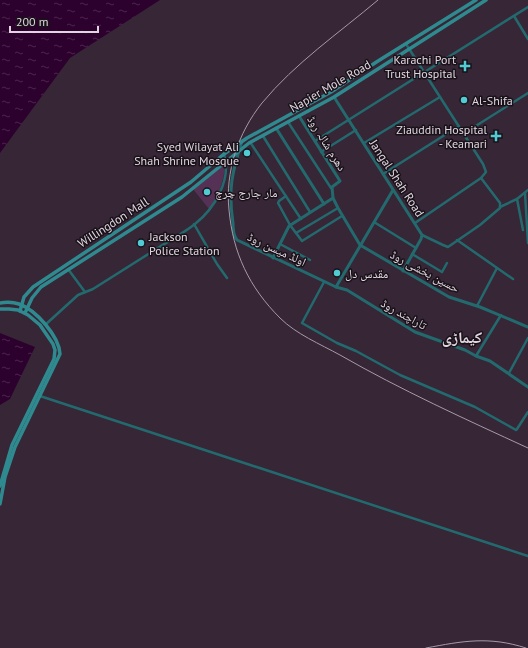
<svg xmlns="http://www.w3.org/2000/svg" width="528" height="648" viewBox="0 0 528 648" font-family="'PT Sans','Noto Naskh Arabic',sans-serif">
<style>
.green{fill:#553255}
.water{fill:url(#water-ripples)}
.lines{fill:none;stroke-linecap:round;stroke-linejoin:round}
.minor{stroke:#236a6f;stroke-width:2.5}
.tertiary{stroke:#236a6f;stroke-width:3}
.secondary{stroke:#2f8a90;stroke-width:3.5}
.rail{stroke:#a79aa7;stroke-width:1}
.poi-dot{fill:#51ccd5;stroke:#191219;stroke-width:1.5}
.labels{text-anchor:middle;dominant-baseline:central;stroke-width:3;stroke-linejoin:round;paint-order:stroke}
.poi-label{font-size:12px;fill:#e0d5e0;stroke:#191219;text-anchor:start}
.street-label{font-size:12px;fill:#e0d5e0;stroke:#191219}
.district-label{font-size:16px;font-weight:bold;fill:#e0d5e0;stroke:#191219}
</style>
<defs>
<pattern id="water-ripples" width="26" height="14" patternUnits="userSpaceOnUse"><rect width="26" height="14" fill="#2d012e"/><path d="M2 4q2-2 4 0t4 0M15 11q2-2 4 0t4 0" fill="none" stroke="#4b254c"/></pattern>
</defs>
<rect width="100%" height="100%" fill="#362636"/>
<path class="green" d="M225,161C225,180 219,194 209,209L193,189Z"/>
<g class="water">
<path d="M0,0H160L70,58L0,153Z"/>
<path d="M0,333L35,347L10,399L0,405Z"/>
</g>
<g class="lines">
<g class="minor">
<path d="M514,16L528,39"/>
<path d="M406,44L483,164L486,172L481,178L415,223"/>
<path d="M288,122L331,188"/>
<path d="M463,134L528,93"/>
<path d="M263,136L310,212"/>
<path d="M315,141L528,7"/>
<path d="M250,142L301,219"/>
<path d="M364,143L440,97"/>
<path d="M321,152L356,130"/>
<path d="M383,174L459,126"/>
<path d="M525,193L528,243"/>
<path d="M286,196L279,201L278,203L290,225L302,241L342,216"/>
<path d="M517,199L523,230"/>
<path d="M500,207L517,199L528,190"/>
<path d="M374,222L416,248"/>
<path d="M194,224L217,264L227,278"/>
<path d="M296,233L338,208"/>
<path d="M422,235L443,245L448,247L480,225L500,208V203L481,178"/>
<path d="M457,240L513,279"/>
<path d="M280,244L310,260"/>
<path d="M412,254L442,272L447,263"/>
<path d="M68,269L85,292"/>
<path d="M324,282L302,323L337,343L356,351L400,375L475,407L516,430L517,429L528,412"/>
<path d="M477,306L497,268"/>
<path d="M45,325L78,295L93,289C112,277 131,265 150,253C165,243 181,235 195,224C214,209 232,180 224,154"/>
<path d="M476,356L501,315"/>
<path d="M509,373L528,338"/>
<path d="M40,396L528,556"/>
</g>
<g class="tertiary">
<path d="M334,97L422,235L421,239L403,271"/>
<path d="M299,116L340,181L332,187L333,198L338,208L360,245L449,297L480,307L528,327"/>
<path d="M276,128L324,204"/>
<path d="M242,141C232,172 228,190 233,223C233,229 233,235 237,240L336,287L347,290L415,332L465,350L476,356L490,361L528,387"/>
<path d="M273,258L289,226L333,198"/>
<path d="M336,287L393,190"/>
</g>
<g class="secondary">
<path d="M0,303C6,302 13,302 19,304C36,310 59,336 60,354L15,447L5,477L0,504"/>
<path d="M0,309H9L18,310L28,315L40,325L53,344L55,350L54,359L12,445L0,486"/>
<path d="M20,311L24,297L33,287L191,182L224,154L247,138L331,92L378,61L476,0"/>
<path d="M25,313L32,298L41,287L182,197L249,143L334,97L486,0"/>
</g>
<g class="rail">
<path d="M378,0C339,33 295,63 262,103C238,133 225,172 229,210C233,253 249,287 280,318C296,334 320,344 340,355C401,390 465,419 528,448"/>
<path d="M426,648C463,641 489,636 526,648"/>
</g>
</g>
<g class="poi-dot">
<path d="M463 60h4v4h4v4h-4v4h-4v-4h-4v-4h4z"/>
<circle cx="464" cy="100" r="4"/>
<path d="M494 130h4v4h4v4h-4v4h-4v-4h-4v-4h4z"/>
<circle cx="247" cy="153" r="4"/>
<circle cx="207" cy="192" r="4"/>
<circle cx="141" cy="243" r="4"/>
<circle cx="337" cy="273" r="4"/>
</g>
<g class="labels">
<g class="poi-label">
<text x="456" y="59" text-anchor="end">Karachi Port<tspan x="456" dy="14">Trust Hospital</tspan></text>
<text x="472" y="100">Al-Shifa</text>
<text x="487" y="129" text-anchor="end">Ziauddin Hospital<tspan x="487" dy="14">- Keamari</tspan></text>
<text x="239" y="146" text-anchor="end">Syed Wilayat Ali<tspan x="239" dy="14">Shah Shrine Mosque</tspan></text>
<text x="215" y="192">مار جارج چرچ</text>
<text x="149" y="236">Jackson<tspan x="149" dy="14">Police Station</tspan></text>
<text x="345" y="273">مقدس دل</text>
</g>
<g class="street-label">
<text transform="translate(330 86) rotate(-30)">Napier Mole Road</text>
<text transform="translate(327 143) rotate(58)">دھرم شالہ روڈ</text>
<text transform="translate(397 178) rotate(57)">Jangal Shah Road</text>
<text transform="translate(113 222) rotate(-33)">Willingdon Mall</text>
<text transform="translate(277 249) rotate(25)">اولڈ میسن روڈ</text>
<text transform="translate(425 271) rotate(28)">حسین بخشی روڈ</text>
<text transform="translate(404 314) rotate(29)">تاراچند روڈ</text>
</g>
<g class="district-label">
<text x="462" y="337">کیماڑی</text>
</g>
</g>
<path d="M10 26v6h88v-6" fill="none" stroke="#e0d5e0" stroke-width="2"/>
<text x="16" y="26" font-size="12" fill="#e0d5e0" stroke="#191219" stroke-width="3" paint-order="stroke">200 m</text>
</svg>
